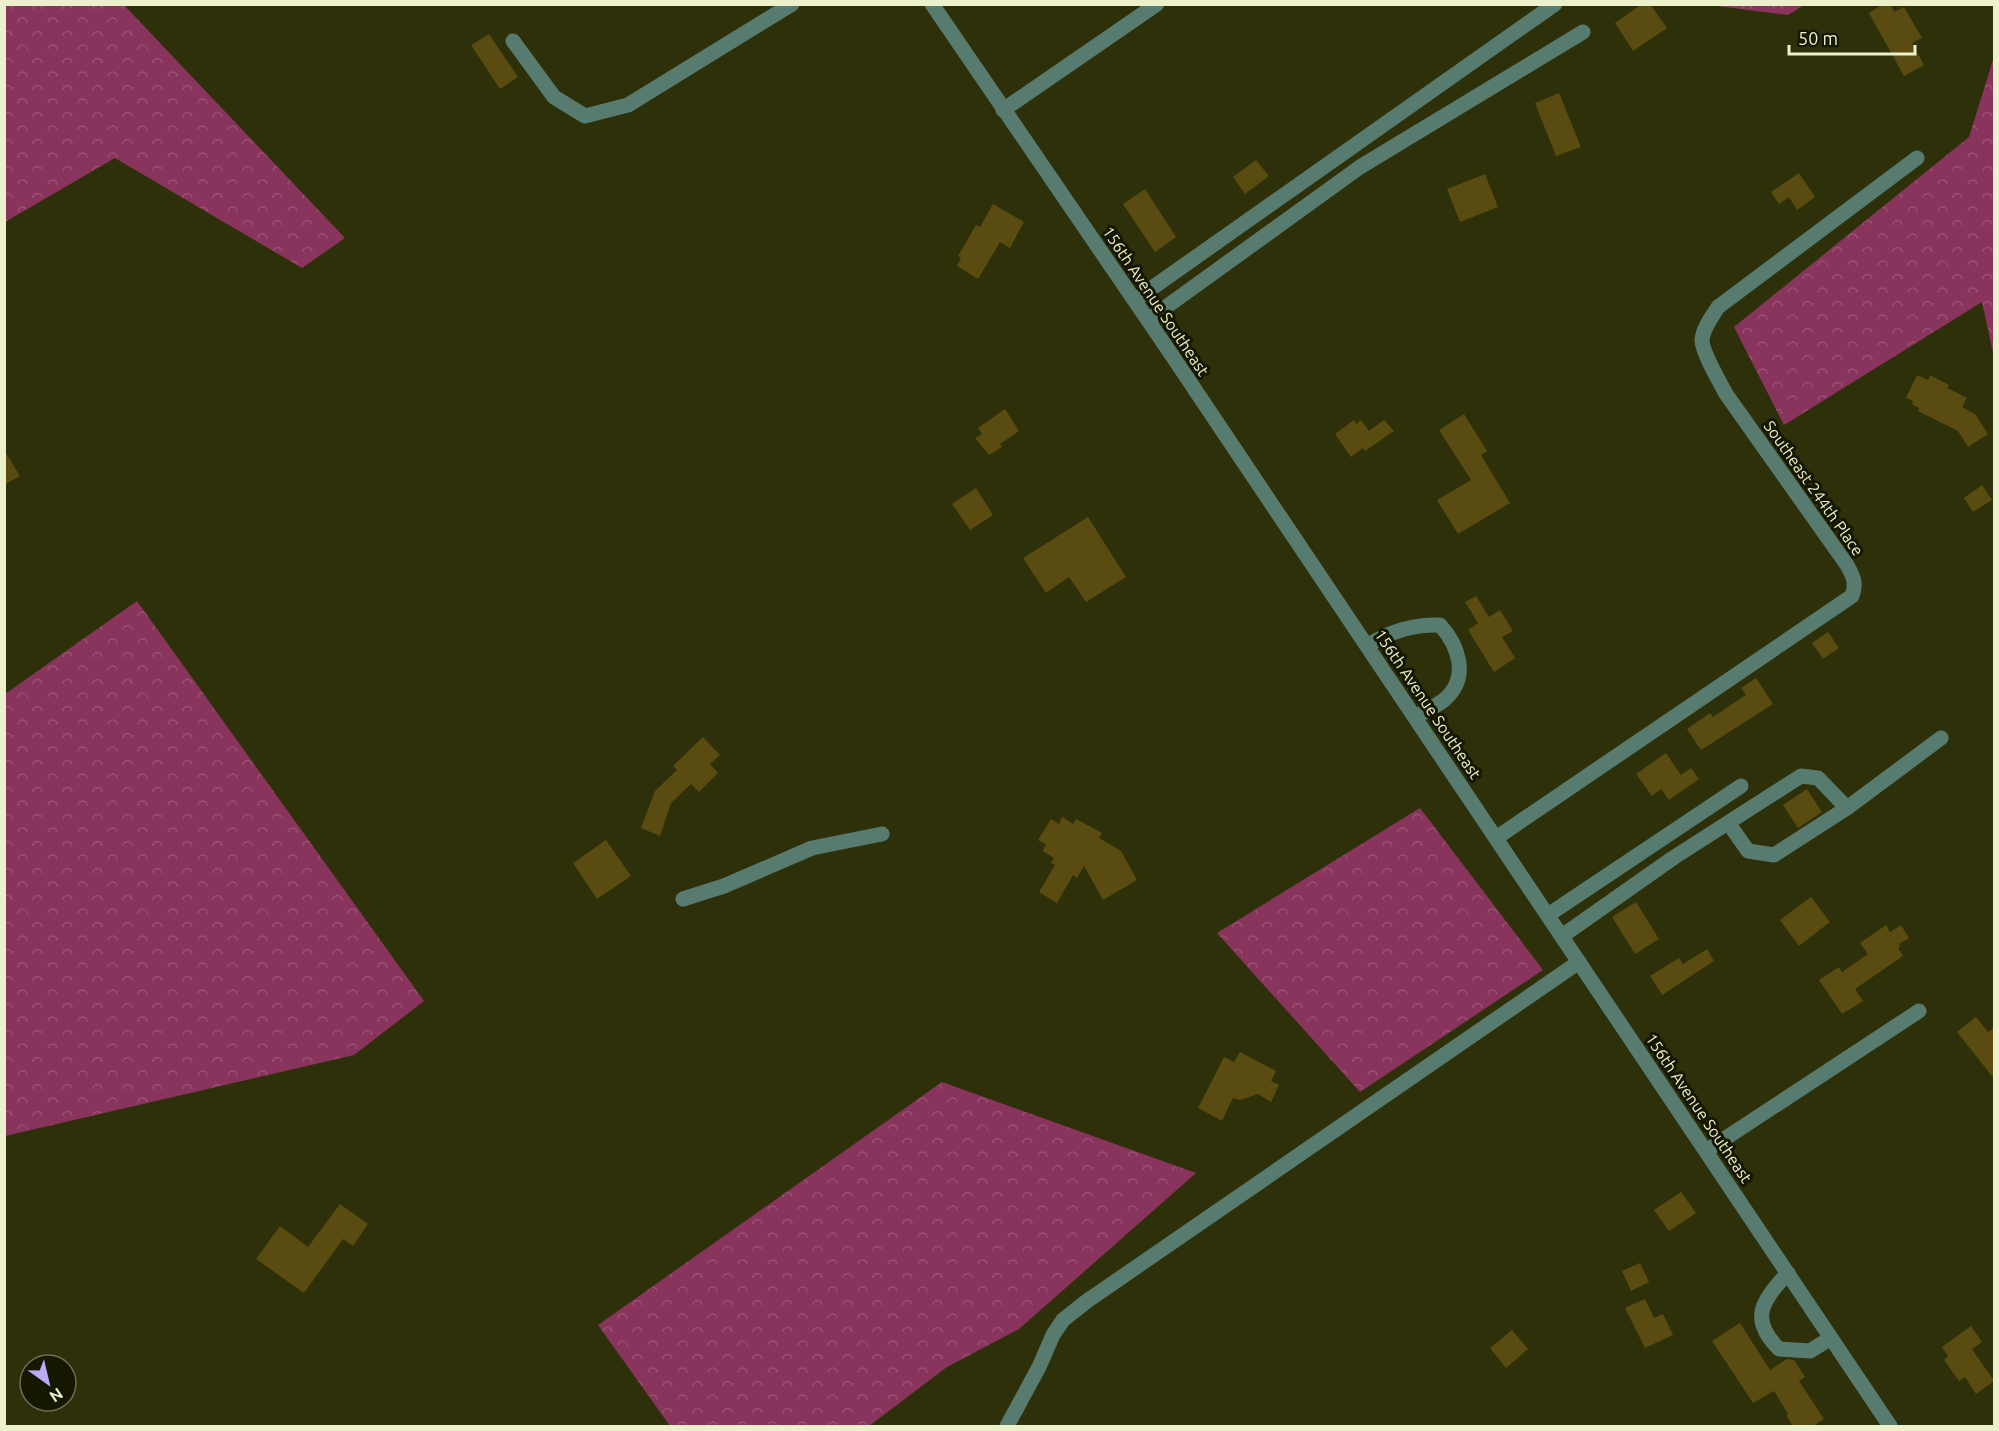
<svg xmlns="http://www.w3.org/2000/svg" width="1999" height="1431" viewBox="0 0 1999 1431" font-family="Ubuntu,sans-serif">
<style>
.forest{fill:url(#forest-crowns)}
.building{fill:#5a4b10}
.lines{fill:none;stroke-linecap:round;stroke-linejoin:round}
.minor{stroke:#587b70;stroke-width:15}
.labels{text-anchor:middle;dominant-baseline:central;stroke-width:6;stroke-linejoin:round;paint-order:stroke}
.street-label{font-size:16px;fill:#ecf1cc;stroke:#161700}
</style>
<defs>
<pattern id="forest-crowns" width="20" height="18" patternUnits="userSpaceOnUse" patternTransform="scale(1.5)"><rect width="20" height="18" fill="#89345d"/><path d="M2 6a3 3 0 1 1 6 0M12 15a3 3 0 1 1 6 0" fill="none" stroke="#9a5273"/></pattern>
</defs>
<rect width="100%" height="100%" fill="#2d3009"/>
<g class="forest">
<path d="M124,4V5L345,238L302,268L115,158L5,222V5Z"/>
<path d="M1709,5H1804L1788,15Z"/>
<path d="M1994,57V357L1982,302L1784,425L1734,327L1969,137Z"/>
<path d="M137,601L424,1001L354,1055L5,1136V694Z"/>
<path d="M1420,808L1543,970L1360,1092L1217,933Z"/>
<path d="M942,1082L1196,1173L1019,1329L947,1367L869,1426H670L598,1325Z"/>
</g>
<g class="building">
<path d="M1642,4H1650L1667,28L1633,51L1615,23Z"/>
<path d="M1883,4H1890L1894,12L1904,7L1922,38L1912,43L1924,65L1904,76L1869,13Z"/>
<path d="M489,34L518,77L500,89L471,45Z"/>
<path d="M1559,93L1581,147L1556,156L1535,103Z"/>
<path d="M1256,160L1269,176L1245,194L1233,177Z"/>
<path d="M1799,173L1815,197L1797,210L1789,197L1779,204L1771,192Z"/>
<path d="M1485,174L1498,207L1460,222L1447,189Z"/>
<path d="M1145,189L1176,237L1155,252L1123,204Z"/>
<path d="M993,204L1024,222L1010,248L1000,242L978,279L957,266L961,258L958,256L976,225L980,227Z"/>
<path d="M1917,375L1928,380L1930,375L1949,385L1947,388L1967,398L1962,407L1975,414L1988,434L1968,447L1958,431L1918,411L1919,408L1912,404L1913,401L1906,398Z"/>
<path d="M1005,409L1019,431L1000,444L1002,447L989,455L975,438L982,434L978,428Z"/>
<path d="M1464,414L1487,451L1481,455L1510,503L1458,534L1437,500L1471,480L1439,430Z"/>
<path d="M1354,420L1356,424L1361,420L1369,431L1384,420L1394,431L1365,451L1363,448L1351,457L1335,434Z"/>
<path d="M4,450L20,476L4,485Z"/>
<path d="M1982,485L1992,500L1973,512L1964,498Z"/>
<path d="M976,488L993,515L970,530L952,504Z"/>
<path d="M1088,517L1126,577L1086,602L1069,577L1046,593L1023,558Z"/>
<path d="M1476,596L1489,617L1500,610L1513,631L1502,637L1515,658L1494,672L1468,630L1478,623L1465,602Z"/>
<path d="M1828,632L1839,648L1823,659L1812,643Z"/>
<path d="M1756,678L1773,704L1701,750L1687,729L1710,713L1713,717L1746,695L1741,688Z"/>
<path d="M703,737L720,755L710,764L718,773L699,792L691,784L671,803L660,836L641,828L655,791L677,770L673,766Z"/>
<path d="M1666,753L1681,775L1691,768L1699,779L1669,800L1661,789L1652,796L1636,774Z"/>
<path d="M1807,789L1822,812L1798,828L1783,805Z"/>
<path d="M1062,817L1073,824L1076,819L1102,833L1099,838L1121,851L1137,880L1103,900L1084,866L1077,878L1073,875L1057,903L1039,892L1055,865L1051,863L1054,858L1043,851L1046,844L1038,840L1051,819L1059,824Z"/>
<path d="M606,840L631,876L597,899L573,863Z"/>
<path d="M1811,897L1830,922L1799,946L1780,920Z"/>
<path d="M1636,902L1659,939L1635,954L1612,917Z"/>
<path d="M1886,925L1890,932L1901,925L1909,938L1899,944L1900,947L1898,948L1903,956L1855,989L1863,1001L1842,1014L1819,980L1839,967L1842,972L1868,954L1860,943Z"/>
<path d="M1707,949L1714,961L1662,995L1650,976L1679,958L1683,964Z"/>
<path d="M1976,1017L1988,1032L1995,1027V1080L1957,1032Z"/>
<path d="M1240,1052L1276,1071L1271,1081L1279,1085L1271,1102L1258,1094L1240,1100L1233,1098L1222,1121L1198,1108L1224,1057L1234,1062Z"/>
<path d="M1681,1192L1696,1213L1669,1231L1654,1210Z"/>
<path d="M340,1204L368,1224L353,1246L343,1239L304,1293L256,1259L280,1226L308,1247Z"/>
<path d="M1640,1263L1649,1282L1631,1291L1622,1271Z"/>
<path d="M1645,1299L1654,1318L1663,1314L1673,1335L1645,1348L1625,1308Z"/>
<path d="M1740,1323L1770,1370L1787,1359L1794,1360L1805,1377L1799,1381L1824,1419L1813,1426H1793L1786,1415L1788,1414L1774,1391L1753,1403L1712,1341Z"/>
<path d="M1971,1326L1982,1342L1972,1349L1994,1381L1976,1394L1965,1377L1959,1381L1944,1360L1948,1356L1942,1347Z"/>
<path d="M1512,1330L1528,1349L1506,1368L1490,1348Z"/>
</g>
<g class="lines">
<g class="minor">
<path d="M932,4L1169,351L1890,1426"/>
<path d="M513,41L554,97L585,116L628,105L792,4"/>
<path d="M1003,110L1157,4"/>
<path d="M1135,300L1555,4"/>
<path d="M1148,320L1360,167L1583,32"/>
<path d="M1367,646C1390,631 1413,624 1440,625C1459,646 1470,678 1444,700C1435,707 1424,712 1415,717"/>
<path d="M1729,824L1748,851L1774,855L1847,808"/>
<path d="M1496,838L1852,596C1857,583 1853,576 1847,565L1726,394C1720,382 1703,354 1702,341C1702,329 1712,317 1718,307L1917,158"/>
<path d="M683,899L724,886L812,848L882,834"/>
<path d="M1548,915L1741,786"/>
<path d="M1562,936L1673,858L1801,776L1818,778L1847,808L1941,738"/>
<path d="M1706,1151L1919,1011"/>
<path d="M1788,1273C1763,1300 1748,1318 1779,1349L1810,1351L1831,1338"/>
<path d="M1007,1426L1039,1367L1053,1335L1063,1320L1087,1301L1579,962"/>
</g>
</g>
<g class="labels">
<g class="street-label">
<text transform="translate(1156 301) rotate(56)">156th Avenue Southeast</text>
<text transform="translate(1814 488) rotate(55)">Southeast 244th Place</text>
<text transform="translate(1428 704) rotate(56)">156th Avenue Southeast</text>
<text transform="translate(1699 1108) rotate(56)">156th Avenue Southeast</text>
</g>
</g>
<rect width="1999" height="1431" fill="none" stroke="#ecf1cc" stroke-width="12"/>
<g transform="translate(48 1383) rotate(146)"><circle r="28" fill="#161700" stroke="#6c6e52" stroke-width="1.5"/>
<path d="M0-4.5L10 22L0 15L-10 22Z" fill="#baaaf6"/>
<text y="-9" font-size="16" font-weight="bold" text-anchor="middle" fill="#ecf1cc">N</text>
</g>
<path d="M1789 45v9h126v-9" fill="none" stroke="#ecf1cc" stroke-width="3"/>
<text x="1798" y="45" font-size="18" fill="#ecf1cc" stroke="#161700" stroke-width="4.5" paint-order="stroke">50 m</text>
</svg>
